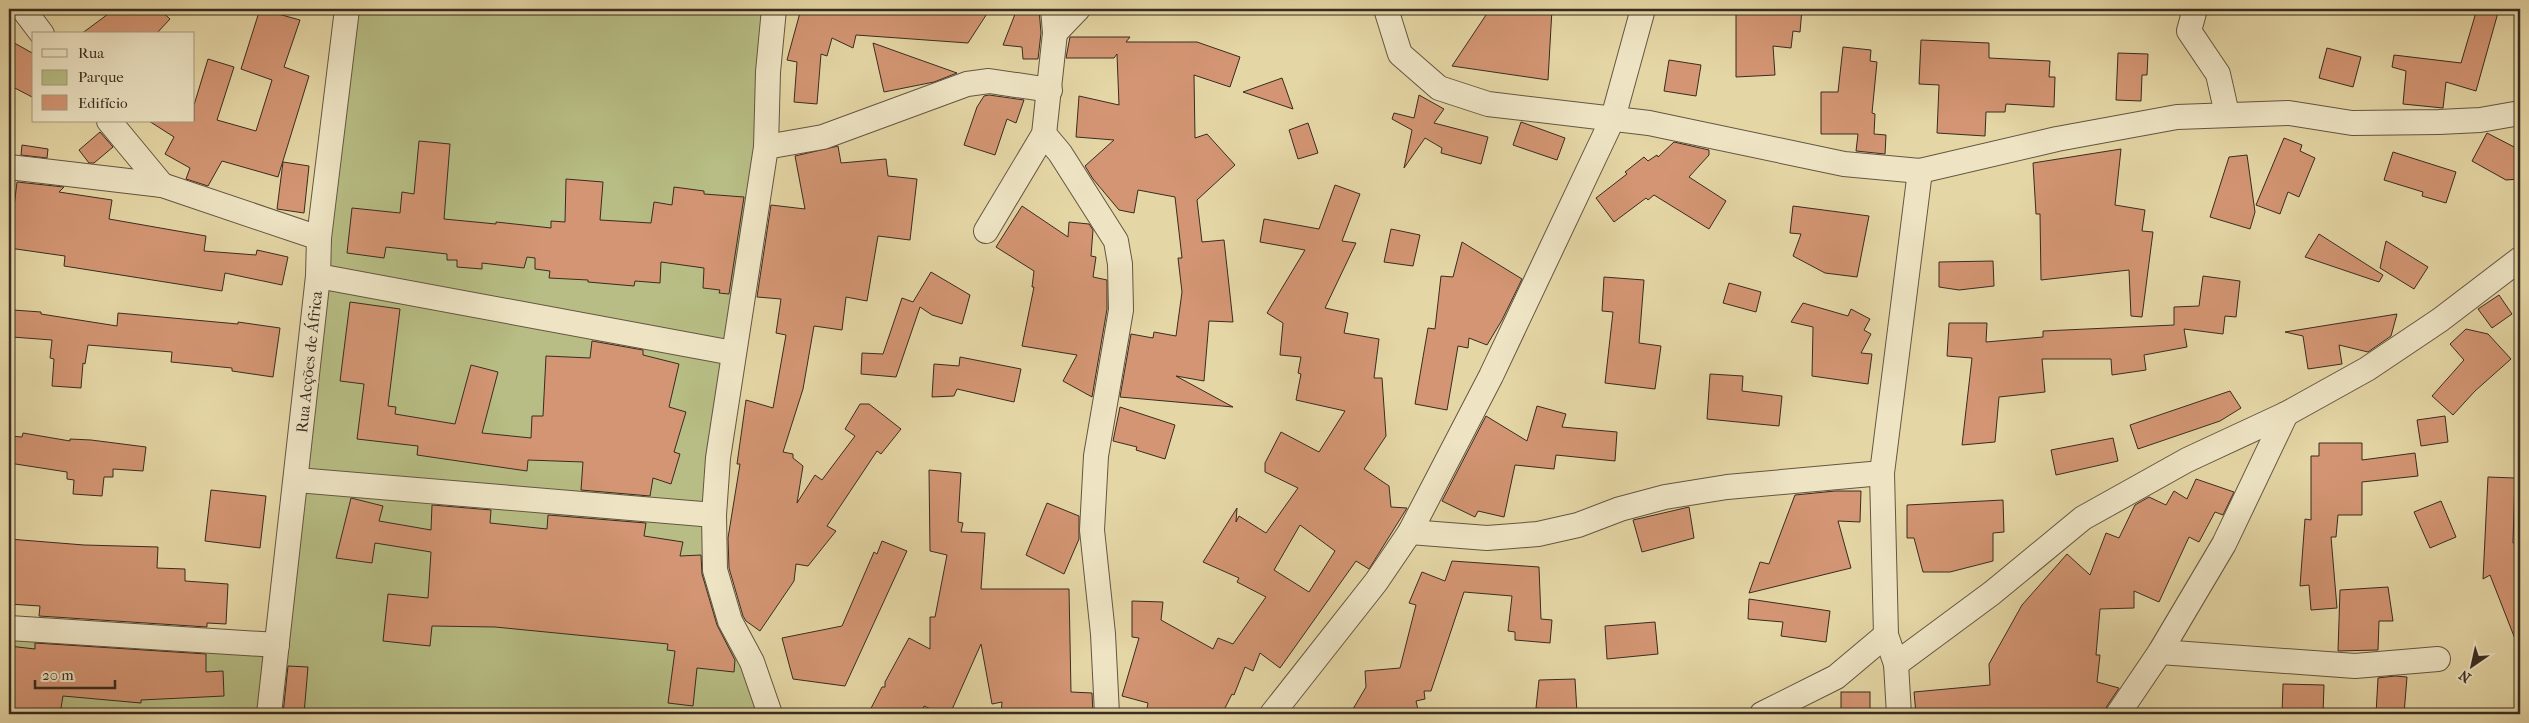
<svg xmlns="http://www.w3.org/2000/svg" width="2529" height="723" viewBox="0 0 2529 723" font-family="'IM FELL French Canon',serif">
<style>
.green{fill:#b7bd84;stroke:#787452}
.building{fill:#d39573;stroke:#392c20;fill-rule:evenodd}
.lines{fill:none;stroke-linecap:round;stroke-linejoin:round}
.street-casing{stroke:#645641;stroke-width:26}
.street{stroke:#eee4c4;stroke-width:24}
.labels{text-anchor:middle;dominant-baseline:central;stroke-width:4.5;stroke-linejoin:round;paint-order:stroke}
.street-label{font-size:16px;fill:#392c20;stroke:#eee4c4}
</style>
<rect width="100%" height="100%" fill="#e5d6a5"/>
<filter id="stains"><feTurbulence type="fractalNoise" baseFrequency=".004" numOctaves="4"/><feColorMatrix values="0 0 0 0 .2 0 0 0 0 .09 0 0 0 0 .02 0 0 0 .5 -.17"/></filter>
<radialGradient id="worn" r=".72"><stop offset=".6" stop-color="#630" stop-opacity="0"/><stop offset="1" stop-color="#630" stop-opacity=".3"/></radialGradient>
<path class="green" d="M352,9H784L719,548V570L773,714H9V619L230,654H267Z"/>
<g class="building">
<path d="M115,9H159L170,19L156,34H81Z"/>
<path d="M260,9L300,20L284,67L309,76L278,177L222,161L208,186L186,179L190,168L165,154L174,137L149,121H194V105L208,59L234,67L217,120L256,131L272,80L241,69Z"/>
<path d="M801,9H990L968,43L856,35L853,48L832,38L827,56L821,54L817,104L794,102L797,62L787,60Z"/>
<path d="M1017,9H1039L1041,33L1038,59H1023L1022,47L1003,45Z"/>
<path d="M1490,9H1552L1548,80L1452,66Z"/>
<path d="M1736,9H1802L1800,32L1793,31L1791,48L1773,46L1775,75L1736,77Z"/>
<path d="M2477,9H2499L2476,91L2446,82L2443,108L2403,104L2406,71L2392,67L2394,55L2461,63Z"/>
<path d="M1070,37H1130L1126,42H1197L1240,57L1230,87L1194,75L1195,138L1207,134L1235,165L1197,200L1202,242L1224,240L1233,322L1209,321L1204,381L1176,376L1233,407L1120,397L1131,334L1153,338L1154,332L1176,336L1182,292L1178,258H1182L1175,197L1138,190L1134,213L1119,210L1093,179L1085,166L1114,140L1076,137L1079,96L1119,105L1117,54L1114,58H1066Z"/>
<path d="M9,40L34,54V98L9,85Z"/>
<path d="M1921,40L1989,43V58L2050,61L2049,77H2055L2054,107L2006,104L2005,112H1986L1985,136L1937,133L1939,85L1919,84Z"/>
<path d="M873,43L898,52L957,73L934,82L884,92Z"/>
<path d="M1843,47L1871,50L1870,61L1877,62L1872,113L1875,114L1874,134L1886,135L1885,154L1856,151L1858,134H1821V92H1838Z"/>
<path d="M2327,48L2361,57L2353,87L2319,78Z"/>
<path d="M2118,53L2148,54L2147,75H2142L2141,101L2116,100Z"/>
<path d="M1669,60L1701,65L1696,96L1664,91Z"/>
<path d="M1282,78L1293,109L1243,92Z"/>
<path d="M989,95L1024,100L1016,123L1007,119L995,155L964,145L977,107L984,96Z"/>
<path d="M1419,95L1444,109L1434,123L1488,137L1481,164L1441,153L1442,148L1425,138L1404,168L1412,130L1392,119L1394,113L1414,118Z"/>
<path d="M1521,122L1565,138L1557,160L1513,145Z"/>
<path d="M1308,123L1318,153L1298,159L1289,130Z"/>
<path d="M100,132L113,147L94,163H89L79,150Z"/>
<path d="M2487,133L2520,150V179L2506,180L2472,161Z"/>
<path d="M2284,138L2302,145L2300,151L2315,158L2299,197L2288,192L2280,214L2256,205Z"/>
<path d="M419,141L450,144L444,219L496,224V222L551,228V221L565,222L566,179L603,182L600,220L651,223L654,202L672,205L674,187L704,191V194L744,197L729,294L719,293L720,290L703,288L704,268L661,262L660,283L635,281L634,286L588,282V280L549,278L550,271L535,269V258L527,257L524,268L482,263V269L457,267V260H447V254L386,247L384,258L347,253L352,208L400,213L402,192L414,194Z"/>
<path d="M1674,142L1709,150V155L1689,177L1726,201L1709,229L1654,195L1648,200L1646,198L1614,222L1596,198L1627,174L1625,172L1644,157L1648,161L1657,155L1658,157Z"/>
<path d="M22,145L48,149L47,158L21,155Z"/>
<path d="M838,146L841,163L886,159L888,176L917,179L910,240L878,236L867,301L846,297L842,330L814,326L803,389L783,452L793,454V458L803,466L797,503L815,475L822,480L855,436L845,429L860,404H869L901,429L881,454L877,451L827,526L836,531L808,566L796,564L794,581L760,631L746,621L743,616L729,568L728,538L740,464H737L746,400L773,408L786,335L776,333L781,299L757,297L771,205L805,209L795,156Z"/>
<path d="M2121,149L2115,205L2145,210L2142,231L2153,232L2142,317L2131,316L2129,270L2041,280L2040,214H2036L2033,163Z"/>
<path d="M2393,152L2456,172L2446,203L2422,196L2423,192L2384,180Z"/>
<path d="M2247,155L2255,212L2250,229L2210,217L2229,157Z"/>
<path d="M283,162L309,166L304,213L277,209Z"/>
<path d="M17,182L64,187L59,192L112,200L109,219L206,236L204,251L256,255L257,250L288,257L282,285L225,273L222,291L64,266L65,256L9,248Z"/>
<path d="M1335,185L1360,194L1342,241L1356,243L1325,308L1348,313L1344,333L1379,339L1374,378H1382L1386,436L1364,469L1389,486L1391,507L1407,508L1369,569L1356,561L1280,668L1260,653L1253,671L1245,667L1234,695L1232,694L1222,714H1146L1148,703L1122,696L1139,638L1132,637V601L1163,602L1161,620L1213,649L1218,638L1233,644L1266,597L1237,582L1239,578L1203,562L1237,508L1236,522L1239,516L1266,533L1298,488L1265,472V463L1281,432L1319,452L1345,411L1296,400L1301,374L1298,373L1301,357L1280,355L1283,323L1267,313L1305,250L1260,242L1264,219L1319,229ZM1300,525L1335,551L1309,592L1274,570Z"/>
<path d="M1022,206L1068,237L1069,222L1089,224L1093,230L1091,256L1096,257L1093,277L1107,280V309L1092,397L1063,381L1077,355L1022,346L1034,287H1032L1034,271L996,247Z"/>
<path d="M1793,206L1869,216L1857,277L1825,273L1793,256L1801,234L1790,233Z"/>
<path d="M1391,229L1420,235L1413,266L1384,262Z"/>
<path d="M2319,234L2383,275L2379,282L2305,257Z"/>
<path d="M2386,241L2428,267L2414,289L2380,268Z"/>
<path d="M1462,242L1522,279L1502,320L1487,345L1469,338L1468,348L1458,346L1447,410L1415,404L1428,328L1435,329L1441,276L1453,277Z"/>
<path d="M1993,261L1994,286L1959,290L1939,287V262Z"/>
<path d="M931,272L970,295L962,324L932,315L920,307L896,377L861,374L862,353L883,354L902,298L913,302Z"/>
<path d="M2203,276L2240,281L2236,317L2225,316L2223,334L2184,329L2187,347L2144,355L2146,370L2112,375L2111,359H2042L2045,392L1999,397L1995,442L1962,445L1972,358L1947,356L1949,323H1987L1986,342L2043,337V331L2174,325V307L2199,306Z"/>
<path d="M1604,277L1644,280L1639,343L1661,346L1655,389L1605,383L1613,312L1602,311Z"/>
<path d="M1729,283L1761,292L1756,312L1723,303Z"/>
<path d="M2499,295L2512,314L2492,328L2478,309Z"/>
<path d="M350,302L400,309L388,406L396,407L395,414L455,424L471,365L498,372L482,433L531,438L532,416H543L546,356L590,358L592,341L643,350V355L679,364L669,407L686,412L674,452L680,454L671,484L653,478L650,496L581,490L583,462L528,460L527,471L417,455L418,446L357,439L364,384L340,381Z"/>
<path d="M1803,303L1848,316L1851,309L1870,319L1864,330L1871,334L1861,353L1872,354L1868,384L1812,376L1813,327L1791,322Z"/>
<path d="M13,310L41,312V314L117,326L118,313L238,324V322L280,328L273,377L232,371V368L171,362L172,352L88,345L85,364L83,363L81,388L52,386L54,359L50,358L52,340L12,337Z"/>
<path d="M2397,314L2391,336L2368,352L2339,345L2342,364L2308,369L2303,336L2285,332Z"/>
<path d="M2466,329L2488,334L2511,359L2475,391L2453,415L2432,396L2464,360L2450,344Z"/>
<path d="M960,357L1021,369L1014,402L957,389L954,396L932,397L934,364L959,366Z"/>
<path d="M1710,374L1743,376L1742,391L1782,396L1779,426L1707,419Z"/>
<path d="M2230,391L2241,408L2220,421L2138,449L2130,425Z"/>
<path d="M1537,406L1566,414L1562,427L1617,432L1615,461L1556,455L1554,469L1515,465L1504,517L1478,511L1475,517L1442,501L1486,416L1527,441Z"/>
<path d="M1120,407L1175,425L1165,459L1136,450L1137,447L1113,441Z"/>
<path d="M2445,416L2448,442L2421,446L2417,420Z"/>
<path d="M23,433L70,441V439L91,440L146,447L143,471L113,469V477H104L102,496L73,494L74,480L67,479V472L9,463V436L22,437Z"/>
<path d="M2113,438L2118,461L2056,475L2051,450Z"/>
<path d="M2319,443H2362V460L2415,453L2418,476L2362,482V515H2338L2336,537H2331L2337,608L2311,610L2309,585L2300,586L2305,519L2311,520V456H2319Z"/>
<path d="M929,470L961,473L958,522L963,523L961,532L985,533L981,589H1069L1071,692L1092,693L1093,714H1001L1002,702L992,704L981,644L950,714H942L924,706L922,714H868L882,687H885V682L909,638L930,649V617H935L947,555L930,551Z"/>
<path d="M2488,477L2515,478L2513,543L2520,544L2519,649L2490,575L2483,579Z"/>
<path d="M2196,479L2234,492L2223,515L2215,512L2199,542L2189,537L2159,602L2134,591V608L2100,609L2096,655H2100L2097,682L2119,688L2107,706L2104,714H2035L2017,710L2015,714H1916L1914,692L1990,685L1989,664L2022,605L2067,554L2090,575L2106,533L2119,538L2135,505L2149,497L2166,505L2174,491L2187,499Z"/>
<path d="M211,490L266,496L260,548L205,541Z"/>
<path d="M1835,491H1861L1860,522L1838,521L1851,568L1749,593L1760,562L1769,564L1795,495Z"/>
<path d="M351,498L383,506L379,521L431,530L432,505L491,510L490,523L547,529L548,515L646,523L644,536L683,542L680,556L701,555L702,574L717,625L735,660L734,672L697,668L693,706L668,703L675,651L667,650L668,644L495,627L432,626L430,646L383,641L388,594L428,598L431,552L375,543L372,563L336,558Z"/>
<path d="M2003,500L2004,532L1993,533V561L1950,572H1923L1914,538H1907V505Z"/>
<path d="M2441,501L2456,537L2430,548L2414,512Z"/>
<path d="M1047,503L1079,516V539L1064,574L1026,555Z"/>
<path d="M1689,507L1694,538L1642,552L1633,520Z"/>
<path d="M9,539L84,545L158,547L157,568L185,569V581L228,584L226,624L207,623V627L39,616L40,606L9,604Z"/>
<path d="M882,541L907,551L845,686L793,679L782,638L842,626L874,552L877,554Z"/>
<path d="M1452,561L1539,567L1541,619L1552,620L1550,643L1515,640V632L1508,631L1512,596L1464,592L1431,691H1424L1425,699L1416,701L1419,714H1350L1366,687L1365,671L1400,668L1416,605L1409,603L1422,572L1445,581Z"/>
<path d="M2388,587L2393,621H2379L2378,650L2338,651L2340,590Z"/>
<path d="M1749,599L1830,611L1826,642L1781,636L1783,622L1748,619Z"/>
<path d="M1655,622L1658,654L1607,659L1605,626Z"/>
<path d="M35,643L206,654V672L223,671L224,696L141,700V703L63,696L60,714H9V646L35,649Z"/>
<path d="M288,666L308,667L304,714H283Z"/>
<path d="M2395,676L2407,677L2404,714H2376L2378,678Z"/>
<path d="M1575,679L1577,713L1536,708L1539,680Z"/>
<path d="M2283,684L2324,685L2323,714H2282Z"/>
<rect x="1841" y="692" width="29" height="22"/>
</g>
<g class="lines">
<g class="street-casing">
<g id="street">
<path d="M23,9L42,34"/>
<path d="M1386,9L1400,54L1439,88L1488,104L1649,123L1844,164L1920,171L2057,139L2177,117L2289,113L2352,123L2439,122L2480,120L2520,113"/>
<path d="M2195,9L2189,31L2218,74L2227,114"/>
<path d="M1055,33L1078,9"/>
<path d="M109,121L162,185"/>
<path d="M1044,134L1060,153L1116,241L1120,264L1121,310L1096,456L1092,530L1103,634L1107,714"/>
<path d="M766,147L823,137L967,84L989,81L1050,90"/>
<path d="M9,167L162,185L319,238"/>
<path d="M986,231L1044,134L1055,33L1053,9"/>
<path d="M318,276L733,353"/>
<path d="M297,480L714,515"/>
<path d="M1410,532L1487,538L1538,534L1578,525L1620,509L1665,497L1727,487L1882,473"/>
<path d="M9,628L277,645"/>
<path d="M2160,652L2355,666L2438,659"/>
<path d="M1896,664L1992,593L2083,518L2187,460L2286,414L2367,369L2440,320L2520,259"/>
<path d="M269,714L318,276L319,238L347,9"/>
<path d="M770,714L752,662L730,621L715,570L714,515L718,458L766,147L768,72L774,9"/>
<path d="M1272,714L1376,582L1410,532L1491,376L1613,118L1643,9"/>
<path d="M1762,714L1836,677L1886,635"/>
<path d="M1899,714L1896,664L1886,635L1882,473L1920,171"/>
<path d="M2118,714L2160,652L2224,544L2286,414"/>
</g>
</g>
<use href="#street" class="street"/>
</g>
<g class="labels">
<g class="street-label">
<text transform="translate(309 362) rotate(-84)">Rua Acções de África</text>
</g>
</g>
<rect width="2529" height="723" fill="none" stroke="#e5d6a5" stroke-width="30"/>
<rect x="10" y="10" width="2509" height="703" fill="none" stroke="#392c20" stroke-width="2.5"/>
<rect x="15" y="15" width="2499" height="693" fill="none" stroke="#392c20"/>
<rect x="32" y="32" width="162" height="90" fill="#eee4c4" stroke="#a69a82"/>
<rect x="42" y="49" width="25" height="8" fill="#eee4c4" stroke="#a69a82"/>
<text x="78" y="58" font-size="15" fill="#392c20">Rua</text>
<rect x="42" y="70" width="25" height="15" fill="#b7bd84" stroke="#a69a82"/>
<text x="78" y="82" font-size="15" fill="#392c20">Parque</text>
<rect x="42" y="95" width="25" height="15" fill="#d39573" stroke="#a69a82"/>
<text x="78" y="108" font-size="15" fill="#392c20">Edifício</text>
<g transform="translate(2472 666) rotate(214)" stroke="#eee4c4" stroke-width="4" paint-order="stroke">
<path d="M0-4L9 19L0 12L-9 19Z" fill="#392c20"/>
<text y="-8" font-size="14" font-weight="bold" text-anchor="middle" fill="#392c20">N</text>
</g>
<path d="M35 680v8h80v-8" fill="none" stroke="#392c20" stroke-width="2.5"/>
<text x="42" y="680" font-size="15" fill="#392c20" stroke="#eee4c4" stroke-width="4" paint-order="stroke">20 m</text>
<rect width="100%" height="100%" filter="url(#stains)"/>
<rect width="100%" height="100%" fill="url(#worn)"/>
</svg>
